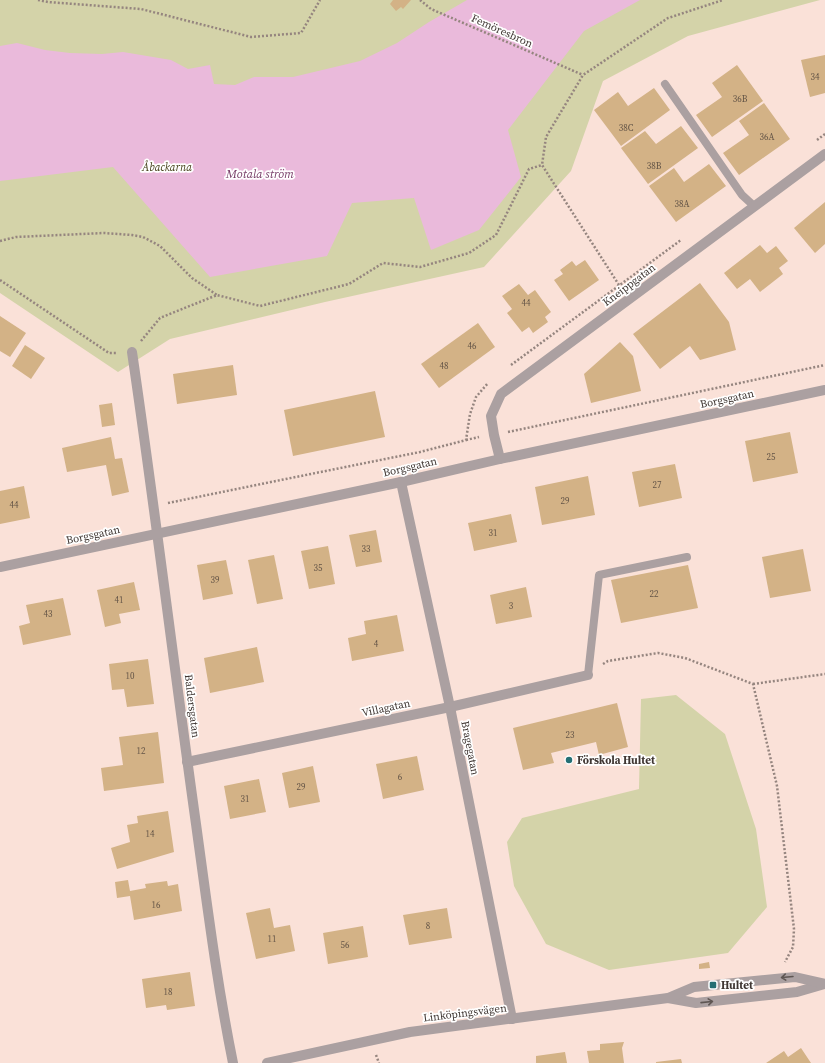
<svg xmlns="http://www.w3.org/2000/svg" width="825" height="1063" viewBox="0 0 825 1063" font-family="'Source Serif 4',serif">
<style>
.green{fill:#d4d3a9}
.water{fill:#eabadb}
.building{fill:#d3b286}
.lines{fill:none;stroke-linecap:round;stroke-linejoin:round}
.path{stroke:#95857f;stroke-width:2.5;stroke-dasharray:2 2;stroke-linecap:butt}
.service{stroke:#aba0a1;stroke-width:8}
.minor{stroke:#aba0a1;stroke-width:10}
.tertiary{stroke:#aba0a1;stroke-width:10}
.oneway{stroke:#5f5653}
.poi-dot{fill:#246f74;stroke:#fff;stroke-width:1.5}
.labels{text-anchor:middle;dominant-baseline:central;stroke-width:3.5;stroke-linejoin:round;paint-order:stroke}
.number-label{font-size:9px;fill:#645547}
.street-label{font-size:11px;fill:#3f3632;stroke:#fff}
.park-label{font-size:11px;font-style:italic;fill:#403d14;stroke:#fff}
.poi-label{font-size:11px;font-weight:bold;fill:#3f3632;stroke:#fff;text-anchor:start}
.water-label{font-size:12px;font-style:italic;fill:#763b66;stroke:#fff}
</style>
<rect width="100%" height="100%" fill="#fae1d8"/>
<g class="green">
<path d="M0,0H820L688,36L603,81L571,171L484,267L325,302L170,339L118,372L0,293Z"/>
<path d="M676,695L725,734L756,829L767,907L728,953L609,970L546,944L514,886L507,842L522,818L639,789L641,699Z"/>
</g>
<path class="water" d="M467,0H640L584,31L508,130L521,177L479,230L431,250L414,198L352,203L327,256L210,277L113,167L0,181V46L17,43L45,50L70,53L102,54L123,52L171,60L188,69L210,65L214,84L235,85L254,77H293L360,61L397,43L429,22Z"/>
<g class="building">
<path d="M393,0H411L403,9L401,7L396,11L390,4Z"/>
<path d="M825,55V93L810,97L801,60Z"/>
<path d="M737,65L763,101L712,137L696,115L722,97L712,83Z"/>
<path d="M654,88L670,110L621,146L594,110L618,92L628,106Z"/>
<path d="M764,103L790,139L739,175L723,153L749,135L739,121Z"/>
<path d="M681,126L698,148L648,184L621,148L645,131L656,144Z"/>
<path d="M709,164L726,186L676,222L649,186L674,168L684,182Z"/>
<path d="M825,202V244L815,253L794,228Z"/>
<path d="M760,245L767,253L776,246L788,261L779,268L783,274L760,292L750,279L737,289L724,273Z"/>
<path d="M585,260L599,280L569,301L554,280L563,274L560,270L572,261L576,266Z"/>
<path d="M700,283L729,322L736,350L700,360L690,346L660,369L633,334Z"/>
<path d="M519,284L528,295L535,290L551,312L545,317L548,322L533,333L529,327L522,332L507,313L512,309L502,296Z"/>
<path d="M0,316L26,333L10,357L0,351Z"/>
<path d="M478,323L495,347L439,388L421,364Z"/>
<path d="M620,342L633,356L641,391L591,403L584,374Z"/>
<path d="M25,345L45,358L31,379L12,366Z"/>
<path d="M233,365L237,395L177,404L173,374Z"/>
<path d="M375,391L385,437L293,456L284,410Z"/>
<path d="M112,403L115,425L102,427L99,405Z"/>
<path d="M790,432L798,473L753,482L745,441Z"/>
<path d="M111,437L115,459L122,458L129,492L112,496L106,465L67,472L62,448Z"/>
<path d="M675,464L682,498L639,507L632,472Z"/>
<path d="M588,476L595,515L542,525L535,487Z"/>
<path d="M24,486L30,518L0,524V491Z"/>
<path d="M511,514L517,542L474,551L468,523Z"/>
<path d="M376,530L382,562L356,567L349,535Z"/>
<path d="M328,546L335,584L309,589L301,551Z"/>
<path d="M803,549L811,591L770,598L762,557Z"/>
<path d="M274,555L283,599L257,604L248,560Z"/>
<path d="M226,560L233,594L203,600L197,565Z"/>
<path d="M688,565L698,608L621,623L611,580Z"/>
<path d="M134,582L140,610L119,614L121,623L105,627L97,590Z"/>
<path d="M526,587L532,617L496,624L490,595Z"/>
<path d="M63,598L71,635L23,645L19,626L30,623L26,605Z"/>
<path d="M397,615L404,651L352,661L348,638L366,634L364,621Z"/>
<path d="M257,647L264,682L210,693L204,658Z"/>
<path d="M148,659L154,704L127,707L124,689L112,690L109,664Z"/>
<path d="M617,703L628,747L599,755L596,742L551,753L554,763L523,770L513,728Z"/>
<path d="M158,732L164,783L104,791L101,768L123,765L119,737Z"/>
<path d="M417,756L424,790L383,799L376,764Z"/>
<path d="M313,766L320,802L289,808L282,773Z"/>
<path d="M259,779L266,812L230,819L224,786Z"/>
<path d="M168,811L174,852L117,869L111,848L130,842L127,825L138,823L137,816Z"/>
<path d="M128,880L130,891L146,888L145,884L167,881L168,886L178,884L182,911L134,920L130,896L117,898L115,882Z"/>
<path d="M270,908L274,928L290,925L295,951L256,959L246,913Z"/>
<path d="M447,908L452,938L409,945L403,915Z"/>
<path d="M363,926L368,957L328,964L323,933Z"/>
<path d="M709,962L710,968L699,969V964Z"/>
<path d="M190,972L195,1006L167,1010L166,1005L146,1008L142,979Z"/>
<path d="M624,1042L622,1048L624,1063H589L587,1051L600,1050V1044Z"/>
<path d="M801,1048L811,1063H766L784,1051L788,1057Z"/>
<path d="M565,1052L567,1063H536V1056Z"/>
<path d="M681,1059L682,1063H656V1062Z"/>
</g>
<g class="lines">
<g class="path">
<path d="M38,0L48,2L141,9L251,37L301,33L320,0"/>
<path d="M420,0L431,9L583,75"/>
<path d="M817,140L825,134"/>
<path d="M0,241L16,237L104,233L132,235L143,237L160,246L192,278L217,295"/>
<path d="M0,280L109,353H117"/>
<path d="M619,285L542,165L546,137L583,75L668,18L723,0"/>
<path d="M141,341L160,318L217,295L260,306L349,284L383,263L420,267L469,253L496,235L529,169L542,165"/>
<path d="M511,365L681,240"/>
<path d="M508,432L825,365"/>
<path d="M466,440L479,437"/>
<path d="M168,503L266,483L420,452L466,440L470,414L476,397L488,383"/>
<path d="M603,664L608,661L658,653L685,658L753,684L777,786L794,929L793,947L785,962"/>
<path d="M753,684L825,674"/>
<path d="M376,1055L379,1063"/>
</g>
<g class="service">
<path d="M665,84L742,195L754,206"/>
<path d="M588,675L599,575L687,557"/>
</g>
<g class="minor">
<path d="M132,352C155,509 174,667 196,824C207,904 217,984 233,1063"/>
<path d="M500,459L494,435L491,416L501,394L825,154"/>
<path d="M401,482L450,707L512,1019"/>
<path d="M0,567L401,482L500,459L825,390"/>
<path d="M187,762L450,707L588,675"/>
</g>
<g class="tertiary">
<path d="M668,998L696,1003L797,992L824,984"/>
<path d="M267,1063L410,1032L668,998L694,987L795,977L825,984"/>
</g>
</g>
<defs><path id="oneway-shaft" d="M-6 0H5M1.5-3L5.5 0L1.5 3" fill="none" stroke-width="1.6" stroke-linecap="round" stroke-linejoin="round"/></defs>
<g class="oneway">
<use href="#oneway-shaft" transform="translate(787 977) rotate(175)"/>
<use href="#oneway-shaft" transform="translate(707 1002) rotate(-6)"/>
</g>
<g class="poi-dot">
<circle cx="569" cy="760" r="4"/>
<rect x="709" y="981" width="8" height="8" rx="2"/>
</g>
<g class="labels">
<g class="number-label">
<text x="815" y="77">34</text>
<text x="740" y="99">36B</text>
<text x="626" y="128">38C</text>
<text x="767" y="137">36A</text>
<text x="654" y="166">38B</text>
<text x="682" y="204">38A</text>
<text x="526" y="303">44</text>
<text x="472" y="346">46</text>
<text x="444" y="366">48</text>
<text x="771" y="457">25</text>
<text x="657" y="485">27</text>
<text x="565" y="501">29</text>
<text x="14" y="505">44</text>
<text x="493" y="533">31</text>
<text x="366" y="549">33</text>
<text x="318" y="568">35</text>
<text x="215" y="580">39</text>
<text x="654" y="594">22</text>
<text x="119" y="600">41</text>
<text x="511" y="606">3</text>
<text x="48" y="614">43</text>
<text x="376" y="644">4</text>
<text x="130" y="676">10</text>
<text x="570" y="735">23</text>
<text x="141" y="751">12</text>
<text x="400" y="777">6</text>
<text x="301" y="787">29</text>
<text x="245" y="799">31</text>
<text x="150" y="834">14</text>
<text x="156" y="905">16</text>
<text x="428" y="926">8</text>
<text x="272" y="939">11</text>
<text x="345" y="945">56</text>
<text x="168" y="992">18</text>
</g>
<g class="street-label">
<text transform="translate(502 31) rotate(24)">Femöresbron</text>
<text transform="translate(629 285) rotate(-37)">Kneippgatan</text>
<text transform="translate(727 399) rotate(-12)">Borgsgatan</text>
<text transform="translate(410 467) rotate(-13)">Borgsgatan</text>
<text transform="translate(93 535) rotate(-12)">Borgsgatan</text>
<text transform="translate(192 706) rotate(83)">Baldersgatan</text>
<text transform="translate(386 708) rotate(-12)">Villagatan</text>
<text transform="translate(470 748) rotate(79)">Bragegatan</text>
<text transform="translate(465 1013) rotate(-7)">Linköpingsvägen</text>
</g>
<g class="park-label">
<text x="167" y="167">Åbackarna</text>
</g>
<g class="poi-label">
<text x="577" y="760">Förskola Hultet</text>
<text x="721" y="985">Hultet</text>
</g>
<g class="water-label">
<text x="260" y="174">Motala ström</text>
</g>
</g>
</svg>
